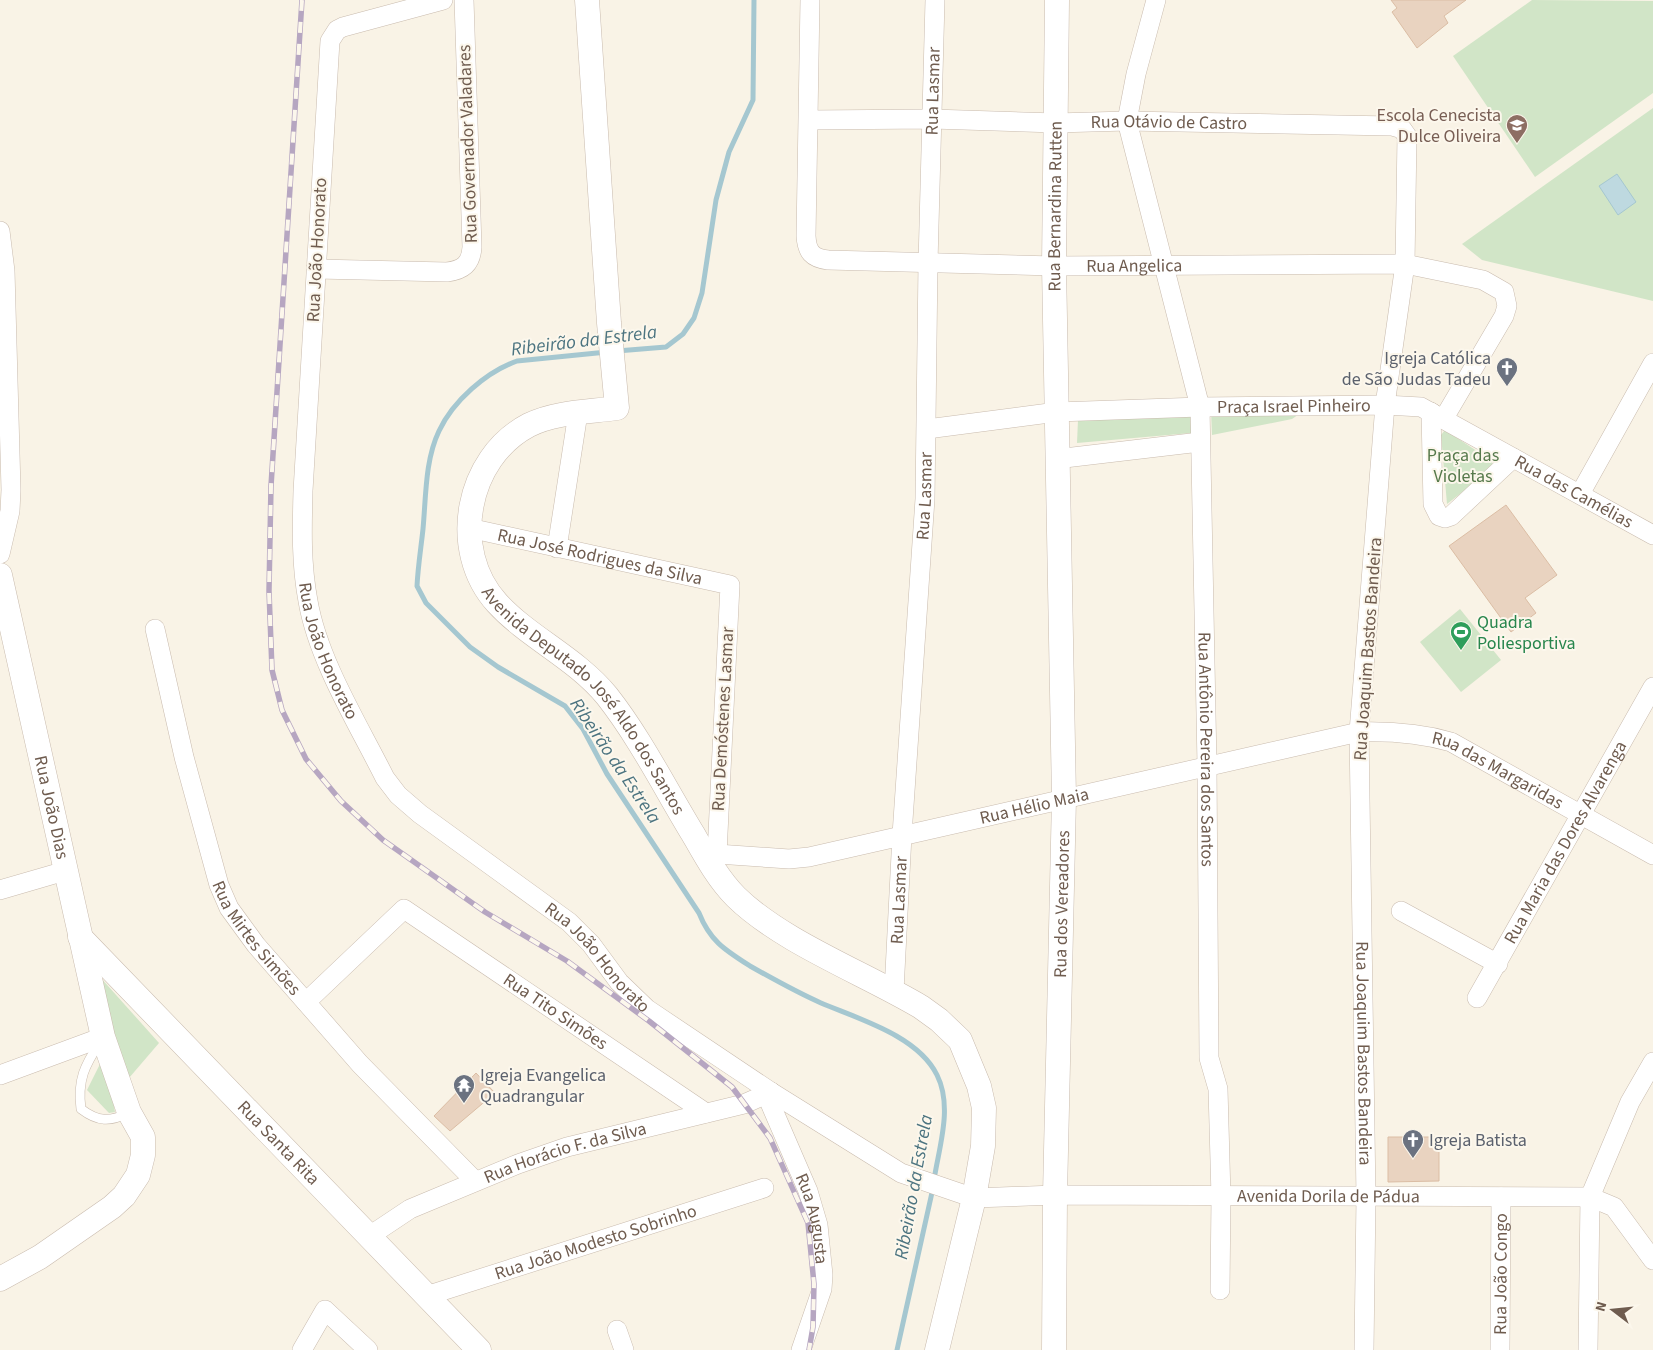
<svg xmlns="http://www.w3.org/2000/svg" width="1653" height="1350" viewBox="0 0 1653 1350" font-family="'Source Sans 3',sans-serif">
<style>
.green{fill:#d1e5c7}
.water{fill:#bed9e0;stroke:#a5c7d0}
.lines{fill:none;stroke-linecap:round;stroke-linejoin:round}
.stream{stroke:#a5c7d0;stroke-width:5}
.building{fill:#e9d3c0;stroke:#dbbda4}
.service-casing{stroke:#c9bbae;stroke-width:10}
.minor-casing{stroke:#c9bbae;stroke-width:20}
.tertiary-casing{stroke:#c9bbae;stroke-width:25}
.service{stroke:#fff;stroke-width:9}
.minor{stroke:#fff;stroke-width:19}
.tertiary{stroke:#fff;stroke-width:24}
.rail-casing{stroke:#b6a6c1;stroke-width:5.5}
.rail{stroke:#fcf7ec;stroke-width:4;stroke-dasharray:11;stroke-linecap:butt}
.labels{text-anchor:middle;dominant-baseline:central;stroke-width:4;stroke-linejoin:round;paint-order:stroke}
.street-label{font-size:18px;fill:#6f5c4f;stroke:#fcf7ec}
.education-label{font-size:18px;fill:#785e54;stroke:#fcf7ec;text-anchor:end}
.worship-label{font-size:18px;fill:#5b616d;stroke:#fcf7ec;text-anchor:start}
.park-label{font-size:18px;fill:#56794b;stroke:#fcf7ec}
.leisure-label{font-size:18px;fill:#27864d;stroke:#fcf7ec;text-anchor:start}
.water-label{font-size:19px;font-style:italic;fill:#4c7480;stroke:#fcf7ec}
</style>
<rect width="100%" height="100%" fill="#f9f3e6"/>
<g class="green">
<path d="M1532,0L1653,1V93L1535,177L1453,56Z"/>
<path d="M1653,108V301L1482,260L1462,244Z"/>
<path d="M1211,410L1302,412L1292,419L1212,435Z"/>
<path d="M1192,413L1191,433L1077,443L1078,420Z"/>
<path d="M1445,430L1492,461L1493,468L1447,504L1441,435Z"/>
<path d="M1460,609L1501,660L1461,692L1420,642Z"/>
<path d="M100,977L159,1043L129,1078L118,1058Z"/>
<path d="M103,1058H106L115,1112L109,1113L87,1090Z"/>
</g>
<path class="water" d="M1617,174L1636,202L1618,215L1599,186Z"/>
<g class="lines">
<g class="stream">
<path d="M617,351L666,347L683,334L694,318L702,293L716,200L729,152L753,100L754,0"/>
<path d="M607,352L517,361C486,372 453,401 439,431C425,460 426,497 423,529C421,548 418,566 417,586L426,603L470,647L498,667L565,706L583,729L607,774L699,913C710,941 725,950 750,966C773,979 796,992 821,1003C859,1019 918,1036 937,1075C953,1107 939,1147 934,1180"/>
<path d="M897,1350L933,1188"/>
</g>
</g>
<g class="building">
<path d="M1391,0H1466L1444,16L1448,23L1417,48L1392,12L1397,8Z"/>
<path d="M1506,505L1557,575L1525,598L1536,613L1511,632L1449,546Z"/>
<path d="M476,1073L495,1093L450,1131L434,1116Z"/>
<path d="M1388,1137H1439V1181L1388,1182Z"/>
</g>
<g class="lines">
<g class="service-casing">
<path id="service" d="M100,1042C85,1065 77,1080 81,1109C98,1122 110,1122 128,1113"/>
</g>
<g class="minor-casing">
<g id="minor">
<path id="s1" d="M443,0L343,27L337,30L330,41L303,491C302,528 301,564 308,601C318,660 358,724 385,778L398,795L420,814L569,922L591,944L619,982L647,1009L771,1092L901,1173L974,1198L1055,1195L1590,1197L1614,1207L1653,1260"/>
<path id="s2" d="M810,0L806,236C807,252 812,258 828,260L1054,266L1405,264L1483,280L1504,292L1507,306L1504,316L1444,418"/>
<path id="s3" d="M1156,0L1136,74L1127,121L1200,407L1207,765L1209,1058L1218,1089L1221,1197L1220,1290"/>
<path id="s4" d="M809,120L932,119L1056,123L1127,121L1392,126L1402,129L1407,136L1405,264L1385,405L1359,732L1366,1197L1364,1350"/>
<path d="M0,231L5,271L11,490L10,511L0,554"/>
<path d="M317,269L447,272C463,270 471,264 472,247L464,0"/>
<path d="M1431,412L1433,504L1439,516L1445,518L1451,516L1513,458"/>
<path id="s5" d="M927,429L1057,412L1200,407L1385,405L1421,407L1653,535"/>
<path d="M1056,459L1200,442"/>
<path d="M1580,494L1653,363"/>
<path id="s6" d="M469,528L730,585L717,854"/>
<path d="M557,548L578,413"/>
<path id="s7" d="M155,629L184,757L219,885L229,908L256,945L360,1064L475,1181"/>
<path id="s8" d="M707,858L717,854L789,859L809,857L1359,732C1392,731 1420,733 1451,742L1653,855"/>
<path d="M0,890L65,871"/>
<path d="M1401,911L1498,964"/>
<path id="s9" d="M894,991L902,835L925,499L928,263L935,0"/>
<path id="s10" d="M1477,998L1653,687"/>
<path id="s11" d="M306,1002L404,909L706,1113"/>
<path d="M0,1075L103,1037"/>
<path id="s12" d="M771,1092L770,1103L808,1191L818,1225L823,1275L822,1289L801,1350"/>
<path id="s13" d="M368,1237L410,1209L518,1164L567,1147L744,1104L771,1092"/>
<path id="s14" d="M426,1296L764,1188"/>
<path d="M617,1330L624,1350"/>
<path d="M302,1350L325,1310L368,1350"/>
<path id="s15" d="M1500,1350L1501,1197"/>
<path d="M1588,1350L1590,1197L1630,1102L1653,1062"/>
</g>
</g>
<g class="tertiary-casing">
<g id="tertiary">
<path id="s16" d="M587,0L609,323L617,408C589,412 555,412 529,425C466,458 449,550 497,603C529,638 576,658 607,696C640,738 665,788 693,834C705,855 718,879 736,897C782,942 864,973 921,1007L939,1020L960,1040L979,1086L984,1108L983,1146L974,1198L937,1350"/>
<path id="s17" d="M0,575L103,1037L129,1112L143,1137V1155L138,1175L124,1196L112,1207L40,1257L0,1279"/>
<path id="s18" d="M80,937L479,1350"/>
<path id="s19" d="M1054,1350L1055,1195L1064,798L1054,266L1057,0"/>
</g>
</g>
<use href="#service" class="service"/>
<use href="#minor" class="minor"/>
<use href="#tertiary" class="tertiary"/>
<g class="rail-casing">
<path id="rail" d="M302,0L271,486L269,591L272,670L282,710L306,759L341,801L383,840L485,912L567,961L649,1021L732,1087L770,1138L808,1223L814,1284L813,1327L809,1350"/>
</g>
<use href="#rail" class="rail"/>
</g>
<defs>
<g id="school-pin" transform="scale(1.125)"><path d="M0 17L-7.5 6A9.5 9.5 0 1 1 7.5 6Z" fill="#8d6e63" stroke="#fcf7ec"/><path d="M0-5L7-2L0 1L-7-2ZM-4 1L0 2.5L4 1V4Q0 6-4 4Z" fill="#fff"/></g>
<g id="church-pin" transform="scale(1.125)"><path d="M0 17L-7.5 6A9.5 9.5 0 1 1 7.5 6Z" fill="#6b7280" stroke="#fcf7ec"/><path d="M-1.2-6h2.4v3.5h3.3v2.4h-3.3V6h-2.4V-.1h-3.3v-2.4h3.3Z" fill="#fff"/></g>
<g id="stadium-pin" transform="scale(1.125)"><path d="M0 17L-7.5 6A9.5 9.5 0 1 1 7.5 6Z" fill="#2e9e5b" stroke="#fcf7ec"/><path d="M0-5a6.5 5 0 1 0 0 10a6.5 5 0 1 0 0-10ZM-3.5-1.8h7v3.6h-7Z" fill="#fff"/></g>
<g id="temple-pin" transform="scale(1.125)"><path d="M0 17L-7.5 6A9.5 9.5 0 1 1 7.5 6Z" fill="#6b7280" stroke="#fcf7ec"/><path d="M0-6L5-2H3V0L6.5 2.5H4V6H1.5V3h-3V6H-4V2.5H-6.5L-3 0V-2H-5Z" fill="#fff"/></g>
</defs>
<g fill-rule="evenodd">
<use href="#school-pin" x="1517" y="125"/>
<use href="#church-pin" x="1507" y="368"/>
<use href="#stadium-pin" x="1461" y="632"/>
<use href="#temple-pin" x="464" y="1085"/>
<use href="#church-pin" x="1413" y="1140"/>
</g>
<g class="labels">
<g class="street-label">
<text stroke="none"><textPath href="#s9" startOffset="901">Rua Lasmar</textPath></text>
<text stroke="none"><textPath href="#s4" startOffset="360">Rua Otávio de Castro</textPath></text>
<text transform="translate(468 144) rotate(-92)">Rua Governador Valadares</text>
<text stroke="none"><textPath href="#s19" startOffset="1144">Rua Bernardina Rutten</textPath></text>
<text transform="translate(317 250) rotate(-87)">Rua João Honorato</text>
<text stroke="none"><textPath href="#s2" startOffset="579">Rua Angelica</textPath></text>
<text stroke="none"><textPath href="#s5" startOffset="368">Praça Israel Pinheiro</textPath></text>
<text stroke="none"><textPath href="#s5" startOffset="670">Rua das Camélias</textPath></text>
<text stroke="none"><textPath href="#s9" startOffset="496">Rua Lasmar</textPath></text>
<text stroke="none"><textPath href="#s6" startOffset="134">Rua José Rodrigues da Silva</textPath></text>
<text stroke="none"><textPath href="#s1" startOffset="738">Rua João Honorato</textPath></text>
<text transform="translate(1368 649) rotate(-86)">Rua Joaquim Bastos Bandeira</text>
<text stroke="none"><textPath href="#s16" startOffset="838">Avenida Deputado José Aldo dos Santos</textPath></text>
<text transform="translate(723 719) rotate(-87)">Rua Demóstenes Lasmar</text>
<text stroke="none"><textPath href="#s3" startOffset="762">Rua Antônio Pereira dos Santos</textPath></text>
<text stroke="none"><textPath href="#s8" startOffset="814">Rua das Margaridas</textPath></text>
<text stroke="none"><textPath href="#s8" startOffset="334">Rua Hélio Maia</textPath></text>
<text stroke="none"><textPath href="#s17" startOffset="238">Rua João Dias</textPath></text>
<text stroke="none"><textPath href="#s10" startOffset="179">Rua Maria das Dores Alvarenga</textPath></text>
<text stroke="none"><textPath href="#s9" startOffset="91">Rua Lasmar</textPath></text>
<text stroke="none"><textPath href="#s19" startOffset="446">Rua dos Vereadores</textPath></text>
<text stroke="none"><textPath href="#s7" startOffset="329">Rua Mirtes Simões</textPath></text>
<text stroke="none"><textPath href="#s1" startOffset="1158">Rua João Honorato</textPath></text>
<text stroke="none"><textPath href="#s11" startOffset="318">Rua Tito Simões</textPath></text>
<text stroke="none"><textPath href="#s4" startOffset="1522">Rua Joaquim Bastos Bandeira</textPath></text>
<text stroke="none"><textPath href="#s18" startOffset="286">Rua Santa Rita</textPath></text>
<text stroke="none"><textPath href="#s13" startOffset="216">Rua Horácio F. da Silva</textPath></text>
<text stroke="none"><textPath href="#s1" startOffset="1964">Avenida Dorila de Pádua</textPath></text>
<text stroke="none"><textPath href="#s12" startOffset="135">Rua Augusta</textPath></text>
<text stroke="none"><textPath href="#s14" startOffset="178">Rua João Modesto Sobrinho</textPath></text>
<text stroke="none"><textPath href="#s15" startOffset="76">Rua João Congo</textPath></text>
</g>
<g class="education-label">
<text x="1501" y="115">Escola Cenecista<tspan x="1501" dy="21">Dulce Oliveira</tspan></text>
</g>
<g class="worship-label">
<text x="1491" y="358" text-anchor="end">Igreja Católica<tspan x="1491" dy="21">de São Judas Tadeu</tspan></text>
<text x="480" y="1075">Igreja Evangelica<tspan x="480" dy="21">Quadrangular</tspan></text>
<text x="1429" y="1140">Igreja Batista</text>
</g>
<g class="park-label">
<text x="1463" y="455">Praça das<tspan x="1463" dy="21">Violetas</tspan></text>
</g>
<g class="leisure-label">
<text x="1477" y="622">Quadra<tspan x="1477" dy="21">Poliesportiva</tspan></text>
</g>
<g class="water-label">
<text transform="translate(584 341) rotate(-7)">Ribeirão da Estrela</text>
<text transform="translate(615 761) rotate(56)">Ribeirão da Estrela</text>
<text transform="translate(914 1187) rotate(-80)">Ribeirão da Estrela</text>
</g>
</g>
<g transform="translate(1613 1310) rotate(286)" stroke="#fcf7ec" stroke-width="4" paint-order="stroke">
<path d="M0-4L9 19L0 12L-9 19Z" fill="#6f5c4f"/>
<text y="-8" font-size="14" font-weight="bold" text-anchor="middle" fill="#6f5c4f">N</text>
</g>
</svg>
